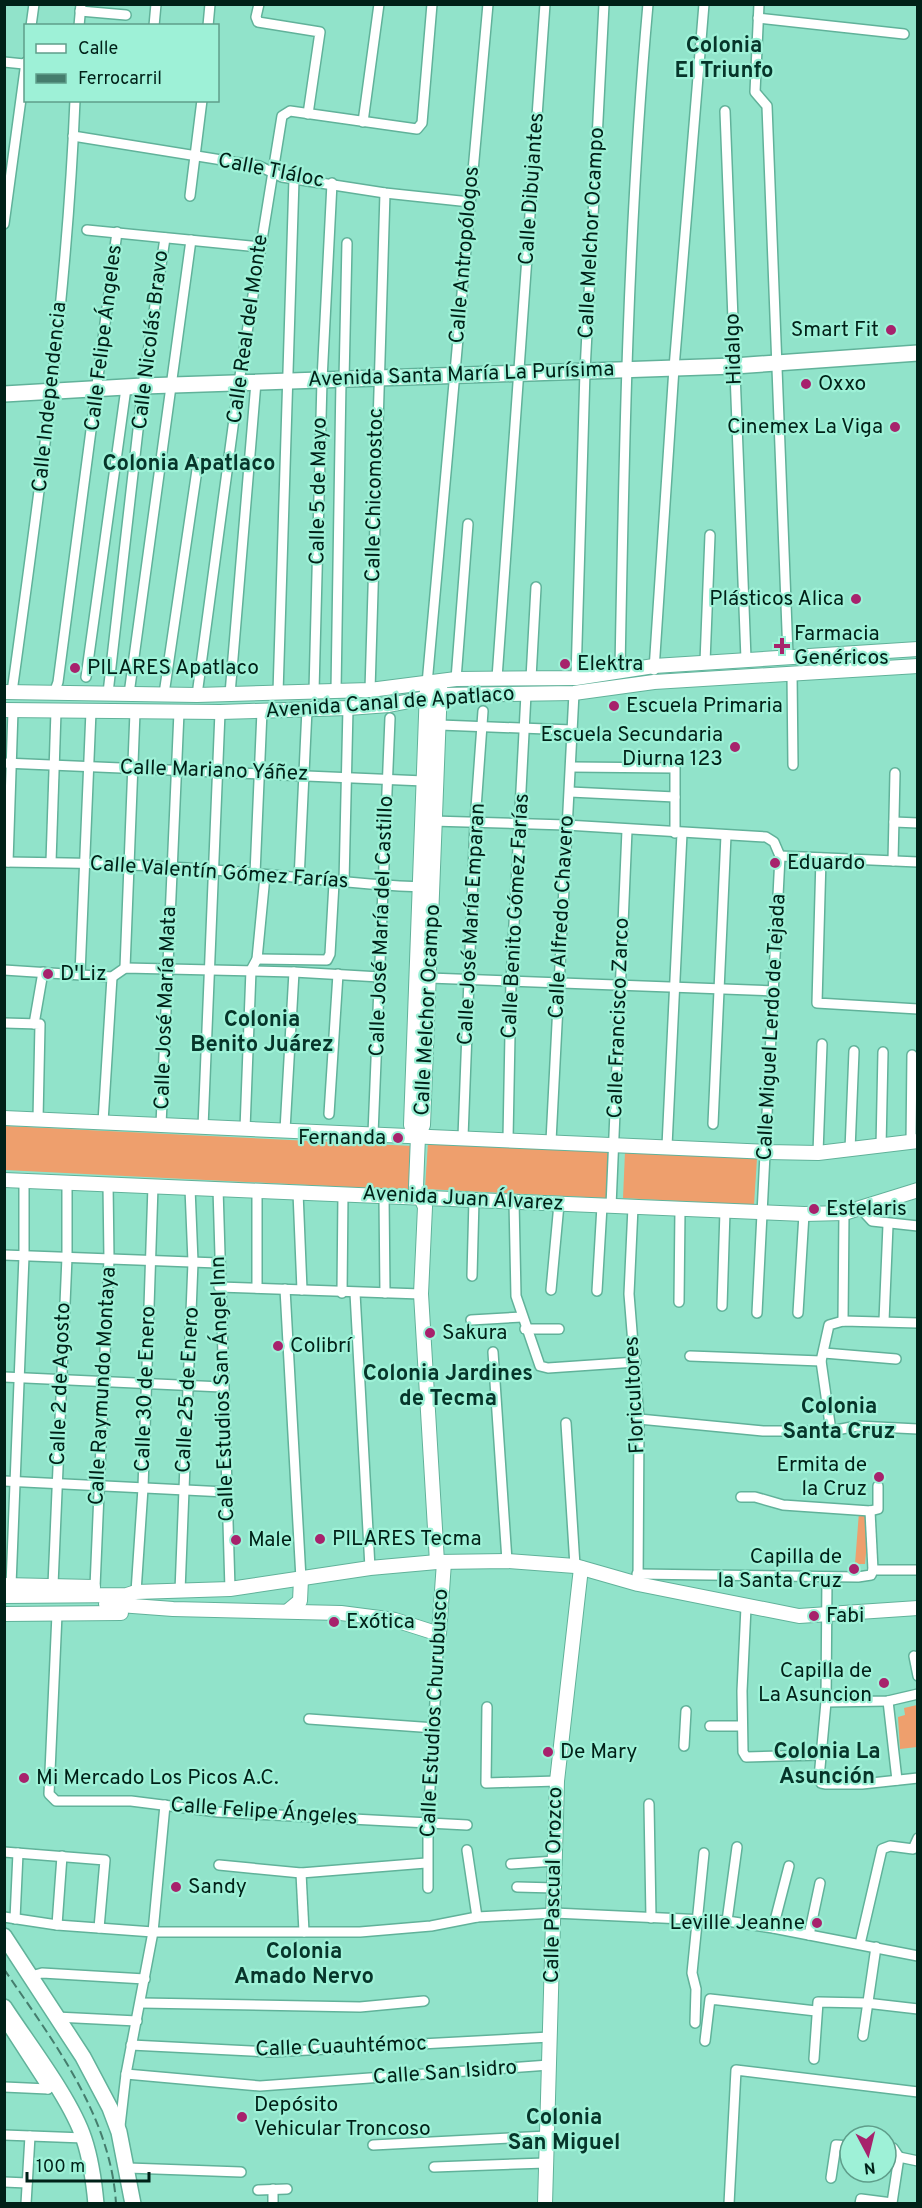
<svg xmlns="http://www.w3.org/2000/svg" width="922" height="2208" viewBox="0 0 922 2208" font-family="Overpass,sans-serif">
<style>
.green{fill:#ee9f6d}
.lines{fill:none;stroke-linecap:round;stroke-linejoin:round}
.street-casing{stroke:#61b29a;stroke-width:12}
.secondary-casing{stroke:#61b29a;stroke-width:16}
.primary-casing{stroke:#61b29a;stroke-width:18}
.street{stroke:#fff;stroke-width:9}
.secondary{stroke:#fff;stroke-width:14}
.primary{stroke:#fff;stroke-width:15}
.rail{stroke:#457d6d;stroke-width:2;stroke-dasharray:9 4.5;stroke-linecap:butt}
.poi-dot{fill:#a7226c;stroke:#9ef1d7;stroke-width:2}
.labels{text-anchor:middle;dominant-baseline:central;stroke-width:4.5;stroke-linejoin:round;paint-order:stroke}
.street-label{font-size:21px;fill:#002118;stroke:#9ef1d7}
.poi-label{font-size:21px;fill:#002118;stroke:#9ef1d7;text-anchor:start}
.neighbourhood-label{font-size:22px;font-weight:bold;fill:#06352a;stroke:#9ef1d7}
</style>
<rect width="100%" height="100%" fill="#91e3ca"/>
<g class="green">
<path d="M5,1126L412,1146L410,1190L5,1170Z"/>
<path d="M428,1142L609,1151L606,1198L425,1189Z"/>
<path d="M625,1152L757,1158L754,1205L623,1198Z"/>
<path d="M859,1512L866,1513L869,1520L865,1564H855Z"/>
<path d="M917,1705V1747L900,1749L898,1717L905,1715L904,1708Z"/>
</g>
<g class="lines">
<g class="street-casing">
<g id="street">
<path d="M259,4L256,17L258,22L320,32L308,114"/>
<path d="M759,4L755,92L767,106L788,656"/>
<path d="M80,11L126,15"/>
<path d="M758,18L904,34"/>
<path d="M31,26L34,4"/>
<path d="M79,26L81,4"/>
<path d="M154,26L156,4"/>
<path d="M208,26L210,4"/>
<path d="M4,62L24,64"/>
<path d="M725,111L746,659"/>
<path d="M363,122L379,4"/>
<path d="M73,136L259,166L282,177L385,193L470,202"/>
<path d="M190,196L202,100"/>
<path d="M4,224L26,62"/>
<path d="M87,230L260,247"/>
<path d="M344,380L347,243"/>
<path d="M705,662L710,535"/>
<path d="M620,670C624,448 628,226 648,4"/>
<path d="M654,670L674,368L704,4"/>
<path d="M792,673L793,765"/>
<path d="M86,677L126,388"/>
<path d="M497,678L545,4"/>
<path d="M531,678L536,587"/>
<path d="M576,678L585,371L604,4"/>
<path d="M456,679L468,524"/>
<path d="M427,684L488,4"/>
<path d="M370,690L385,193"/>
<path d="M314,691L322,380L332,183"/>
<path d="M336,691L341,380"/>
<path d="M12,692C39,495 67,299 75,100"/>
<path d="M54,693L58,682L117,232"/>
<path d="M108,693L143,386L165,238"/>
<path d="M278,693L294,179"/>
<path d="M129,694L191,240"/>
<path d="M164,694L198,463"/>
<path d="M230,694L256,382"/>
<path d="M197,695L239,382L282,116L290,111L417,129L422,123L432,4"/>
<path d="M440,725L572,730"/>
<path d="M4,763L424,781"/>
<path d="M571,767L675,768V833"/>
<path d="M570,792L675,797"/>
<path d="M432,821L566,825L766,837L774,842L780,856L757,1313"/>
<path d="M894,822L918,823"/>
<path d="M780,856L918,862"/>
<path d="M821,858L817,1003L918,1009"/>
<path d="M893,861L895,773"/>
<path d="M4,862C74,863 145,864 215,870C285,875 353,885 424,887"/>
<path d="M8,862L13,710"/>
<path d="M51,862L56,711"/>
<path d="M255,874L262,711"/>
<path d="M299,880L307,709"/>
<path d="M344,883L348,708"/>
<path d="M257,959L327,960L330,954L334,883"/>
<path d="M125,968L135,712"/>
<path d="M4,970L112,977L125,968L294,972L380,977"/>
<path d="M80,974L91,711"/>
<path d="M429,978L775,991"/>
<path d="M4,1023L40,1024L38,1119"/>
<path d="M34,1024L43,972"/>
<path d="M329,1114L338,974"/>
<path d="M103,1122L112,977"/>
<path d="M713,1124L726,835"/>
<path d="M161,1125L179,712"/>
<path d="M203,1127L220,712"/>
<path d="M245,1129L251,970L257,959L265,876"/>
<path d="M285,1130L294,972"/>
<path d="M373,1134L390,718"/>
<path d="M463,1137L475,822L483,711"/>
<path d="M508,1139L511,982L526,694"/>
<path d="M551,1141L574,693"/>
<path d="M911,1143L912,1055"/>
<path d="M667,1146L682,833"/>
<path d="M881,1147L883,1052"/>
<path d="M850,1150L854,1051"/>
<path d="M818,1153L822,1044"/>
<path d="M218,1188L230,1589"/>
<path d="M298,1192L302,1290"/>
<path d="M384,1195L385,1293"/>
<path d="M514,1201L516,1296L540,1366L548,1368L636,1362"/>
<path d="M611,1206L627,830"/>
<path d="M633,1207L629,1294L639,1419L638,1584"/>
<path d="M861,1209L872,1221L918,1226"/>
<path d="M4,1255L218,1263"/>
<path d="M472,1276L474,1199"/>
<path d="M219,1287L421,1294"/>
<path d="M257,1288V1190"/>
<path d="M285,1289L301,1579"/>
<path d="M551,1290L559,1204"/>
<path d="M597,1291L602,1206"/>
<path d="M342,1293L343,1194"/>
<path d="M355,1293L370,1568"/>
<path d="M679,1302L680,1209"/>
<path d="M722,1306L725,1211"/>
<path d="M798,1313L804,1214"/>
<path d="M471,1320L522,1317"/>
<path d="M843,1321L844,1213"/>
<path d="M884,1321L888,1225"/>
<path d="M525,1329H559"/>
<path d="M493,1352L507,1561"/>
<path d="M824,1353L896,1359"/>
<path d="M690,1356L821,1361"/>
<path d="M4,1377L222,1387"/>
<path d="M639,1419L763,1431H831L857,1426L918,1429"/>
<path d="M566,1423L575,1566"/>
<path d="M831,1431L821,1361L829,1325L843,1321L918,1323"/>
<path d="M4,1481L226,1492"/>
<path d="M741,1497H755L783,1505L870,1511"/>
<path d="M870,1511L873,1570"/>
<path d="M870,1511L878,1509V1486"/>
<path d="M637,1574L858,1577L871,1575L873,1570H918"/>
<path d="M827,1577L826,1702L819,1778L821,1783L826,1784H862L918,1778"/>
<path d="M11,1585L24,1256V1181"/>
<path d="M53,1585L67,1257V1182"/>
<path d="M95,1587L109,1259L108,1184"/>
<path d="M180,1591L193,1262L190,1188"/>
<path d="M136,1592L143,1488L153,1186"/>
<path d="M746,1607L742,1691L743,1752L746,1757L820,1755"/>
<path d="M57,1614L49,1794L56,1801H131L218,1812L467,1825"/>
<path d="M914,1656L918,1676"/>
<path d="M888,1701L897,1780"/>
<path d="M826,1702L888,1701L918,1694"/>
<path d="M487,1707L486,1783L557,1781"/>
<path d="M309,1719L435,1728"/>
<path d="M710,1726H742"/>
<path d="M684,1746L686,1711"/>
<path d="M649,1804L651,1918"/>
<path d="M467,1850L477,1917"/>
<path d="M4,1852L105,1860L99,1928"/>
<path d="M511,1864L555,1861"/>
<path d="M219,1865L301,1873L426,1863"/>
<path d="M301,1873L304,1932"/>
<path d="M517,1887L555,1888"/>
<path d="M428,1888V1822L439,1634"/>
<path d="M4,1917L57,1925L153,1932H360L431,1926L477,1917L554,1913L727,1921L773,1928L918,1956"/>
<path d="M15,1919L18,1853"/>
<path d="M727,1921L737,1847"/>
<path d="M57,1925L62,1856"/>
<path d="M773,1928L789,1866"/>
<path d="M809,1935L820,1883"/>
<path d="M860,1944L882,1849L890,1846L913,1849L918,1838"/>
<path d="M31,1976L42,1973L145,1979"/>
<path d="M141,2003L360,2007L424,2001"/>
<path d="M56,2017L137,2021"/>
<path d="M4,2021L48,2089"/>
<path d="M695,2023L696,1989L692,1973L704,1853"/>
<path d="M863,2036L876,1947"/>
<path d="M705,2041L710,1999L816,2011"/>
<path d="M131,2045L270,2052L550,2037"/>
<path d="M814,2059L818,2002L866,2003L918,2009"/>
<path d="M126,2074L260,2086L549,2065"/>
<path d="M4,2087L48,2089"/>
<path d="M120,2126L126,2074L153,1932L165,1805"/>
<path d="M4,2135L84,2138"/>
<path d="M373,2145L547,2136"/>
<path d="M886,2148H893L899,2157"/>
<path d="M899,2157L918,2161"/>
<path d="M434,2167L546,2163"/>
<path d="M128,2168L241,2172"/>
<path d="M831,2178L836,2145L850,2146"/>
<path d="M4,2182L27,2183"/>
<path d="M273,2189V2204"/>
<path d="M258,2190L287,2189"/>
<path d="M26,2204L30,2136"/>
<path d="M729,2204L736,2070L918,2092"/>
<path d="M860,2204L861,2199L892,2203L899,2157"/>
</g>
</g>
<g class="secondary-casing">
<g id="secondary">
<path d="M4,692L197,695L370,690L456,679L576,678L654,666L918,649"/>
<path d="M4,710L220,712L348,708L389,705L441,695L574,693L654,682L918,666"/>
<path d="M4,1118L767,1152L818,1153L918,1141"/>
<path d="M418,1136L411,1125L427,689"/>
<path d="M4,1180L804,1214L844,1213L918,1190"/>
<path d="M437,1562L421,1294L425,1207L416,1187L418,1136L423,1125L440,687"/>
<path d="M4,1585L93,1587"/>
<path d="M4,1596L127,1595L136,1592L230,1589L370,1568L437,1562L507,1561L575,1566L638,1584L799,1616L918,1608"/>
<path d="M106,1604L173,1609L341,1613L395,1620L439,1634L444,1562"/>
<path d="M288,1611L300,1601L301,1579"/>
<path d="M4,1614L121,1613"/>
<path d="M545,2204L557,1781L581,1568"/>
</g>
</g>
<g class="primary-casing">
<g id="primary">
<path d="M4,394L143,386L734,366L918,353"/>
<path d="M4,1936L83,2057L110,2108L119,2132L133,2204"/>
<path d="M4,2007C28,2044 71,2099 84,2139C91,2160 94,2182 96,2204"/>
</g>
</g>
<use href="#street" class="street"/>
<use href="#secondary" class="secondary"/>
<use href="#primary" class="primary"/>
<path class="rail" d="M4,1969C52,2040 111,2115 116,2204"/>
</g>
<g class="poi-dot">
<circle cx="891" cy="330" r="6"/>
<circle cx="806" cy="384" r="6"/>
<circle cx="895" cy="427" r="6"/>
<circle cx="856" cy="599" r="6"/>
<path d="M779 637h6v6h6v6h-6v6h-6v-6h-6v-6h6z"/>
<circle cx="565" cy="664" r="6"/>
<circle cx="75" cy="668" r="6"/>
<circle cx="614" cy="706" r="6"/>
<circle cx="735" cy="747" r="6"/>
<circle cx="775" cy="863" r="6"/>
<circle cx="48" cy="974" r="6"/>
<circle cx="398" cy="1138" r="6"/>
<circle cx="814" cy="1209" r="6"/>
<circle cx="430" cy="1333" r="6"/>
<circle cx="278" cy="1346" r="6"/>
<circle cx="879" cy="1477" r="6"/>
<circle cx="320" cy="1539" r="6"/>
<circle cx="236" cy="1540" r="6"/>
<circle cx="854" cy="1569" r="6"/>
<circle cx="814" cy="1616" r="6"/>
<circle cx="334" cy="1622" r="6"/>
<circle cx="884" cy="1683" r="6"/>
<circle cx="548" cy="1752" r="6"/>
<circle cx="24" cy="1778" r="6"/>
<circle cx="176" cy="1887" r="6"/>
<circle cx="817" cy="1923" r="6"/>
<circle cx="242" cy="2117" r="6"/>
</g>
<g class="labels">
<g class="street-label">
<text transform="translate(271 171) rotate(11)">Calle Tláloc</text>
<text transform="translate(532 189) rotate(-86)">Calle Dibujantes</text>
<text transform="translate(592 233) rotate(-87)">Calle Melchor Ocampo</text>
<text transform="translate(465 255) rotate(-85)">Calle Antropólogos</text>
<text transform="translate(248 329) rotate(-82)">Calle Real del Monte</text>
<text transform="translate(104 338) rotate(-83)">Calle Felipe Ángeles</text>
<text transform="translate(151 340) rotate(-83)">Calle Nicolás Bravo</text>
<text transform="translate(734 349) rotate(-92)">Hidalgo</text>
<text transform="translate(461 375) rotate(-2)">Avenida Santa María La Purísima</text>
<text transform="translate(50 397) rotate(-84)">Calle Independencia</text>
<text transform="translate(319 491) rotate(-89)">Calle 5 de Mayo</text>
<text transform="translate(375 495) rotate(-89)">Calle Chicomostoc</text>
<text transform="translate(390 703) rotate(-4)">Avenida Canal de Apatlaco</text>
<text transform="translate(214 771) rotate(2)">Calle Mariano Yáñez</text>
<text transform="translate(219 873) rotate(4)">Calle Valentín Gómez Farías</text>
<text transform="translate(516 916) rotate(-87)">Calle Benito Gómez Farías</text>
<text transform="translate(562 917) rotate(-87)">Calle Alfredo Chavero</text>
<text transform="translate(472 924) rotate(-87)">Calle José María Emparan</text>
<text transform="translate(382 926) rotate(-88)">Calle José María del Castillo</text>
<text transform="translate(166 1008) rotate(-88)">Calle José María Mata</text>
<text transform="translate(428 1010) rotate(-87)">Calle Melchor Ocampo</text>
<text transform="translate(619 1018) rotate(-88)">Calle Francisco Zarco</text>
<text transform="translate(772 1027) rotate(-87)">Calle Miguel Lerdo de Tejada</text>
<text transform="translate(463 1199) rotate(3)">Avenida Juan Álvarez</text>
<text transform="translate(61 1384) rotate(-88)">Calle 2 de Agosto</text>
<text transform="translate(103 1386) rotate(-87)">Calle Raymundo Montaya</text>
<text transform="translate(146 1389) rotate(-88)">Calle 30 de Enero</text>
<text transform="translate(223 1389) rotate(-92)">Calle Estudios San Ángel Inn</text>
<text transform="translate(188 1390) rotate(-87)">Calle 25 de Enero</text>
<text transform="translate(635 1395) rotate(-93)">Floricultores</text>
<text transform="translate(435 1713) rotate(-87)">Calle Estudios Churubusco</text>
<text transform="translate(264 1812) rotate(4)">Calle Felipe Ángeles</text>
<text transform="translate(554 1885) rotate(-89)">Calle Pascual Orozco</text>
<text transform="translate(341 2047) rotate(-2)">Calle Cuauhtémoc</text>
<text transform="translate(445 2073) rotate(-4)">Calle San Isidro</text>
</g>
<g class="poi-label">
<text x="879" y="330" text-anchor="end">Smart Fit</text>
<text x="818" y="384">Oxxo</text>
<text x="883" y="427" text-anchor="end">Cinemex La Viga</text>
<text x="844" y="599" text-anchor="end">Plásticos Alica</text>
<text x="794" y="634">Farmacia<tspan x="794" dy="24">Genéricos</tspan></text>
<text x="577" y="664">Elektra</text>
<text x="87" y="668">PILARES Apatlaco</text>
<text x="626" y="706">Escuela Primaria</text>
<text x="723" y="735" text-anchor="end">Escuela Secundaria<tspan x="723" dy="24">Diurna 123</tspan></text>
<text x="787" y="863">Eduardo</text>
<text x="60" y="974">D'Liz</text>
<text x="386" y="1138" text-anchor="end">Fernanda</text>
<text x="826" y="1209">Estelaris</text>
<text x="442" y="1333">Sakura</text>
<text x="290" y="1346">Colibrí</text>
<text x="867" y="1465" text-anchor="end">Ermita de<tspan x="867" dy="24">la Cruz</tspan></text>
<text x="332" y="1539">PILARES Tecma</text>
<text x="248" y="1540">Male</text>
<text x="842" y="1557" text-anchor="end">Capilla de<tspan x="842" dy="24">la Santa Cruz</tspan></text>
<text x="826" y="1616">Fabi</text>
<text x="346" y="1622">Exótica</text>
<text x="872" y="1671" text-anchor="end">Capilla de<tspan x="872" dy="24">La Asuncion</tspan></text>
<text x="560" y="1752">De Mary</text>
<text x="36" y="1778">Mi Mercado Los Picos A.C.</text>
<text x="188" y="1887">Sandy</text>
<text x="805" y="1923" text-anchor="end">Leville Jeanne</text>
<text x="254" y="2105">Depósito<tspan x="254" dy="24">Vehicular Troncoso</tspan></text>
</g>
<g class="neighbourhood-label">
<text x="724" y="46">Colonia<tspan x="724" dy="25">El Triunfo</tspan></text>
<text x="189" y="464">Colonia Apatlaco</text>
<text x="262" y="1020">Colonia<tspan x="262" dy="25">Benito Juárez</tspan></text>
<text x="448" y="1374">Colonia Jardines<tspan x="448" dy="25">de Tecma</tspan></text>
<text x="839" y="1407">Colonia<tspan x="839" dy="25">Santa Cruz</tspan></text>
<text x="827" y="1752">Colonia La<tspan x="827" dy="25">Asunción</tspan></text>
<text x="304" y="1952">Colonia<tspan x="304" dy="25">Amado Nervo</tspan></text>
<text x="564" y="2118">Colonia<tspan x="564" dy="25">San Miguel</tspan></text>
</g>
</g>
<rect width="922" height="2208" fill="none" stroke="#002118" stroke-width="12"/>
<rect x="24" y="24" width="195" height="78" fill="#9ef1d7" stroke="#5f9e8b" stroke-width="1.5"/>
<rect x="36" y="44" width="30" height="9" fill="#ffffff" stroke="#5f9e8b" stroke-width="1.5"/>
<text x="78" y="54" font-size="18" fill="#002118">Calle</text>
<rect x="36" y="74" width="30" height="9" fill="#457d6d" stroke="#5f9e8b" stroke-width="1.5"/>
<text x="78" y="84" font-size="18" fill="#002118">Ferrocarril</text>
<g transform="translate(868 2154) rotate(173)"><circle r="28" fill="#9ef1d7" stroke="#5f9e8b" stroke-width="1.5"/>
<path d="M0-4.5L10 22L0 15L-10 22Z" fill="#a7226c"/>
<text y="-9" font-size="16" font-weight="bold" text-anchor="middle" fill="#002118">N</text>
</g>
<path d="M27 2172v9h122v-9" fill="none" stroke="#002118" stroke-width="3"/>
<text x="36" y="2172" font-size="18" fill="#002118" stroke="#9ef1d7" stroke-width="4.5" paint-order="stroke">100 m</text>
</svg>
